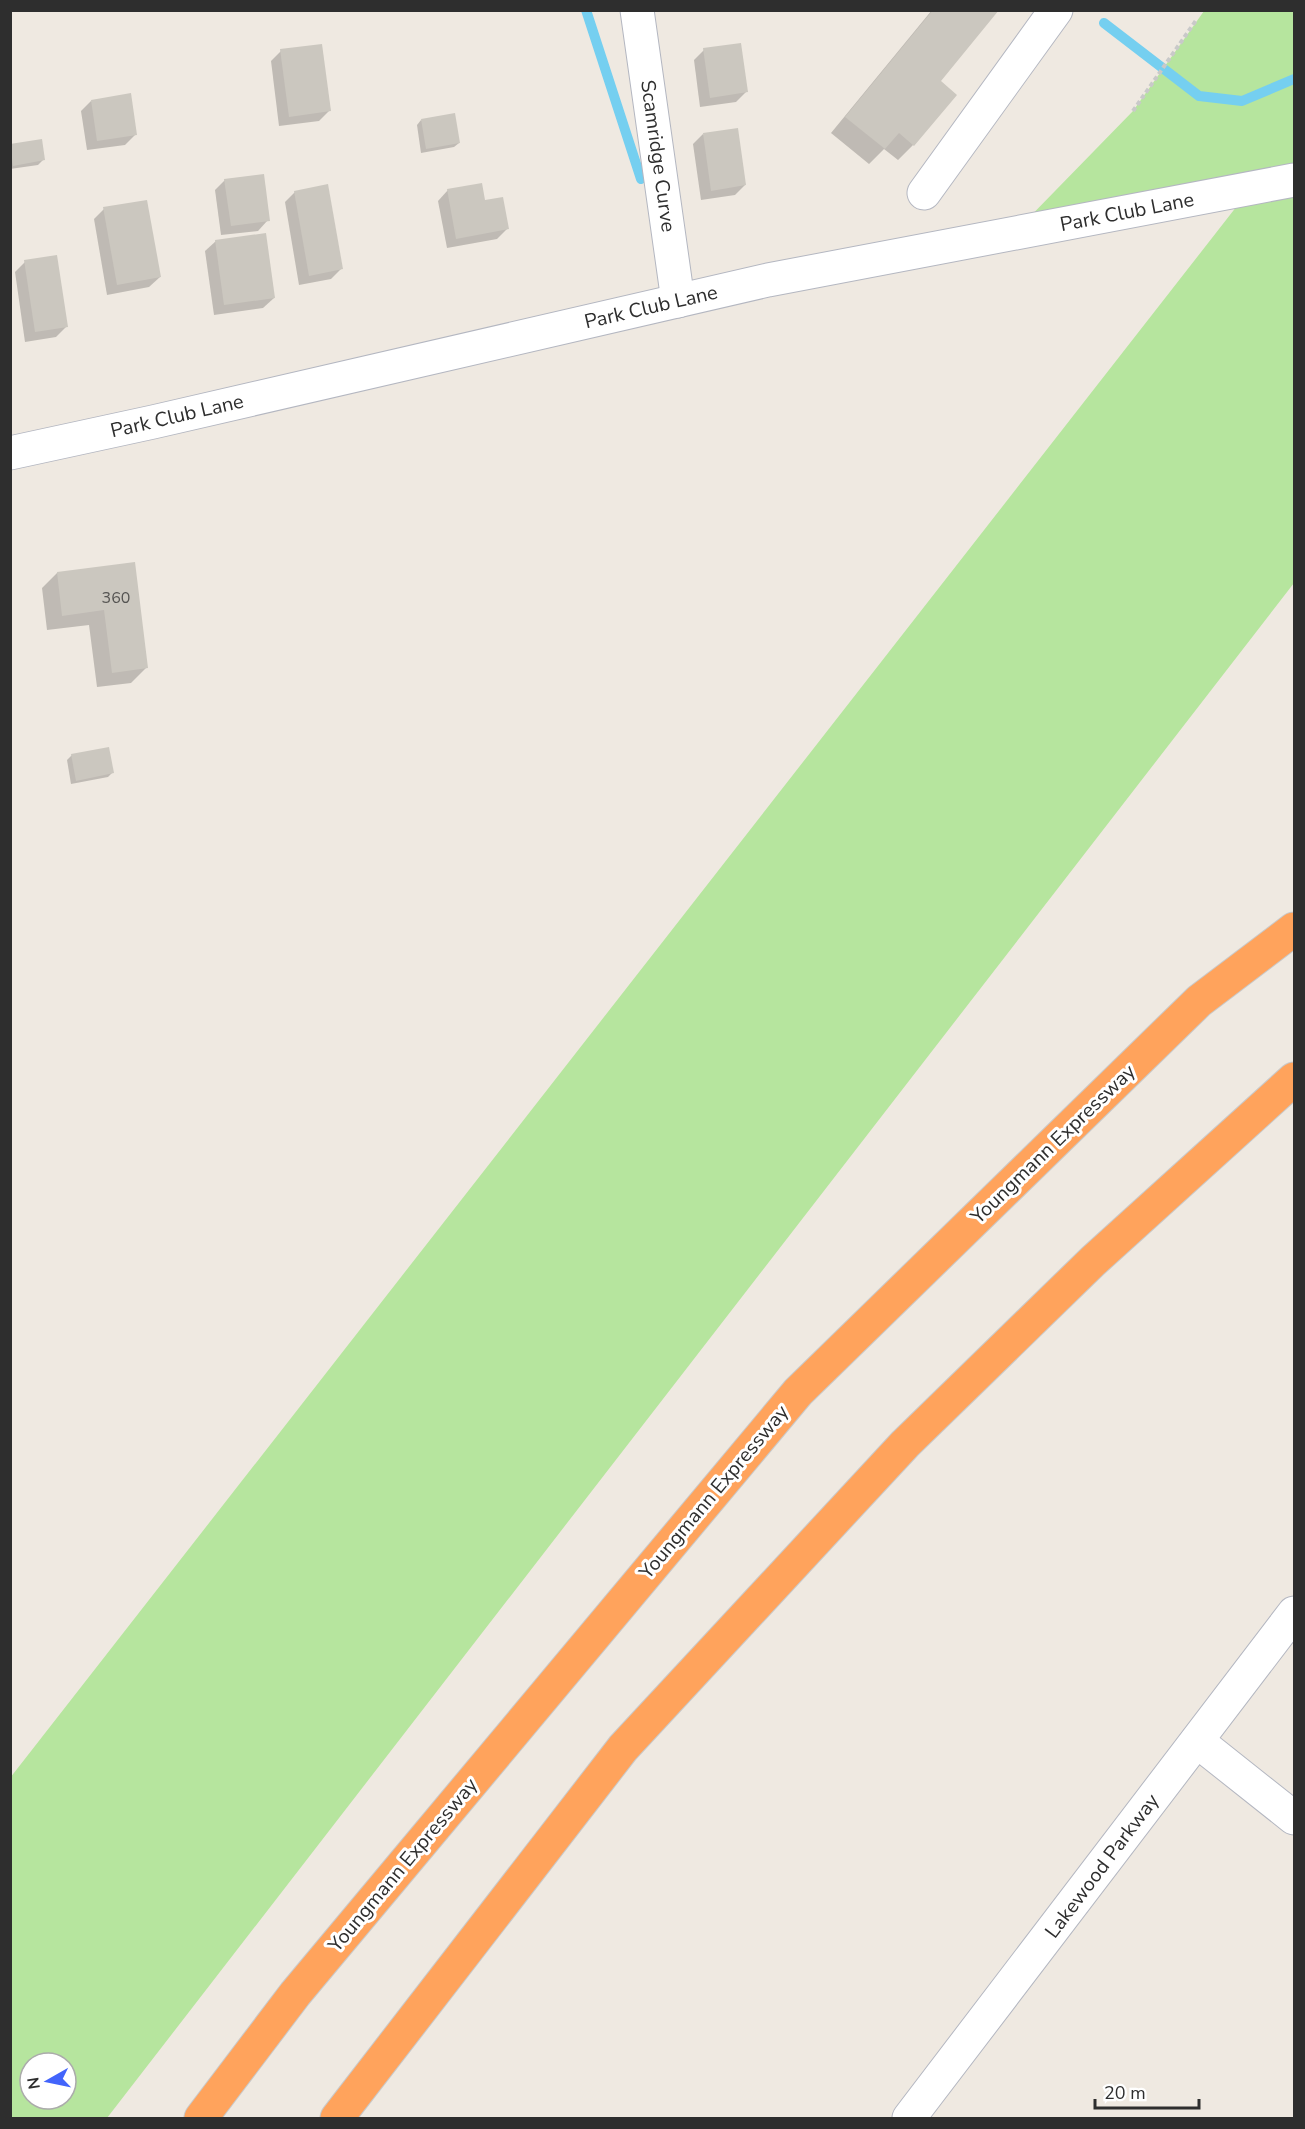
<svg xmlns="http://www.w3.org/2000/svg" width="1305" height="2129" viewBox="0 0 1305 2129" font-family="'Nunito Sans',sans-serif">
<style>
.green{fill:#b6e59e;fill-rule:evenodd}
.shadow{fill:#0003}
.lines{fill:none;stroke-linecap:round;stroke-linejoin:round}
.stream{stroke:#75cff0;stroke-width:10}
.building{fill:#cbc7bf}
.minor-casing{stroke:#b4b7c1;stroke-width:35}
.highway-casing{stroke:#c9c9c9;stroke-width:35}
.path{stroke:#c9c9c9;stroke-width:4;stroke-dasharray:4.5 3;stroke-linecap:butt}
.minor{stroke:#fff;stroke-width:33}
.highway{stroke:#ffa35c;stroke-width:33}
.labels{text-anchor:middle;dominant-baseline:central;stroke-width:6;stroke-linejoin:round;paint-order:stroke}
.number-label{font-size:16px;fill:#555452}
.street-label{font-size:20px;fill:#2e2e2e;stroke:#fff}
</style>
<rect width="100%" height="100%" fill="#efe9e1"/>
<path class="green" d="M1204,11H1294V583L107,2118H11L10,1778L1251,188L1014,233L1133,111ZM30,2063H66V2099H30Z"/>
<g class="shadow">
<path d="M932,10H997L939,82L913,145L898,160L884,149L869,164L831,133Z"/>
<path d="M704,50L746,92L736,102L700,107L694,60Z"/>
<path d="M281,51L329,111L319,121L279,126L271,61Z"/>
<path d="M91,101L135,135L125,145L87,150L81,111Z"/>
<path d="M421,120L459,143L454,147L421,153L417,125Z"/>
<path d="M703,134L745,185L735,195L701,200L693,144Z"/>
<path d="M10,146L43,160L38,165L10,169Z"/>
<path d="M225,180L268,220L258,231L221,235L215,190Z"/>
<path d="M448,190L484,202L507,229L497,239L447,248L438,201Z"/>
<path d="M295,192L341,269L331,279L299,285L285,202Z"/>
<path d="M104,209L160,277L149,287L107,295L94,219Z"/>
<path d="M216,241L274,298L263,308L214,315L205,251Z"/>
<path d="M25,262L66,327L56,337L25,342L15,272Z"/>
<path d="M134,564L147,667L131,683L97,687L89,625L47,630L42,588L57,573Z"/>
<path d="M72,755L112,773L108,777L71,784L67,760Z"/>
</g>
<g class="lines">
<g class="stream">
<path d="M586,10L641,179"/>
<path d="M1104,23L1199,96L1242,101L1294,79"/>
</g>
</g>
<g class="building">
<path d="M933,10H999L941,81L957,95L914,146L899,133L885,149L845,117Z"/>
<path d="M741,43L748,92L710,98L703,48Z"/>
<path d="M322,44L331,111L289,117L280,49Z"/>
<path d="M131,93L137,135L97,141L91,100Z"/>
<path d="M455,113L460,143L426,149L421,119Z"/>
<path d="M738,128L746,185L711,191L703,133Z"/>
<path d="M42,139L45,160L13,166L10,144Z"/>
<path d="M264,174L270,221L231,226L224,179Z"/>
<path d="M482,183L485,200L503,197L509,229L456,239L447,189Z"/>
<path d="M328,184L343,269L309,276L294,191Z"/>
<path d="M147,200L161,277L117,285L103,207Z"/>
<path d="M266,233L275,298L224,305L215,240Z"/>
<path d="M57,255L68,327L35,332L24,260Z"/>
<path d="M135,562L148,668L112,673L104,610L62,616L57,572Z"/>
<path d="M109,747L114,773L76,781L71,754Z"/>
</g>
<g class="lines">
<g class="minor-casing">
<g id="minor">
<path d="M637,10L678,301"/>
<path d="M924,193L1056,10"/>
<path d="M10,453L153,422L768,280L1294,180"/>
<path d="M1197,1741L1294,1818"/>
<path d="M909,2118L1294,1613"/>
</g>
</g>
<g class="highway-casing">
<g id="highway">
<path d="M201,2118L295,1994L798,1392L1199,1001L1294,929"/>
<path d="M337,2118L623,1748L905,1444L1093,1261L1294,1079"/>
</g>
</g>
<path class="path" d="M1133,111L1197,19"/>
<use href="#minor" class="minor"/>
<use href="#highway" class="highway"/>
</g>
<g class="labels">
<g class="number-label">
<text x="116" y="598">360</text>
</g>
<g class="street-label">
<text transform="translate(658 156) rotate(82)">Scamridge Curve</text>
<text transform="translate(1127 212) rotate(-11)">Park Club Lane</text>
<text transform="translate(651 307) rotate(-13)">Park Club Lane</text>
<text transform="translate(177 416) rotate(-13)">Park Club Lane</text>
<text transform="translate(1053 1144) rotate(-44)">Youngmann Expressway</text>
<text transform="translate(714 1492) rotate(-50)">Youngmann Expressway</text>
<text transform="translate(403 1865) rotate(-50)">Youngmann Expressway</text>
<text transform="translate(1102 1866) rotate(-53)">Lakewood Parkway</text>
</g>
</g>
<rect width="1305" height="2129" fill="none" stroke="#2e2e2e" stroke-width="24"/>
<g transform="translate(48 2081) rotate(261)"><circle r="28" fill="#ffffff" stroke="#ababab" stroke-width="1.5"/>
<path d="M0-4.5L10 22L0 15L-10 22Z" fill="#4264fb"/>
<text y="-9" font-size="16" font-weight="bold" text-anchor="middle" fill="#2e2e2e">N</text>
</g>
<path d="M1095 2099v9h104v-9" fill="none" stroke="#2e2e2e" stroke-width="3"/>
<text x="1104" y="2099" font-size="18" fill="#2e2e2e" stroke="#ffffff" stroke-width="4.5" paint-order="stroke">20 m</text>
</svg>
